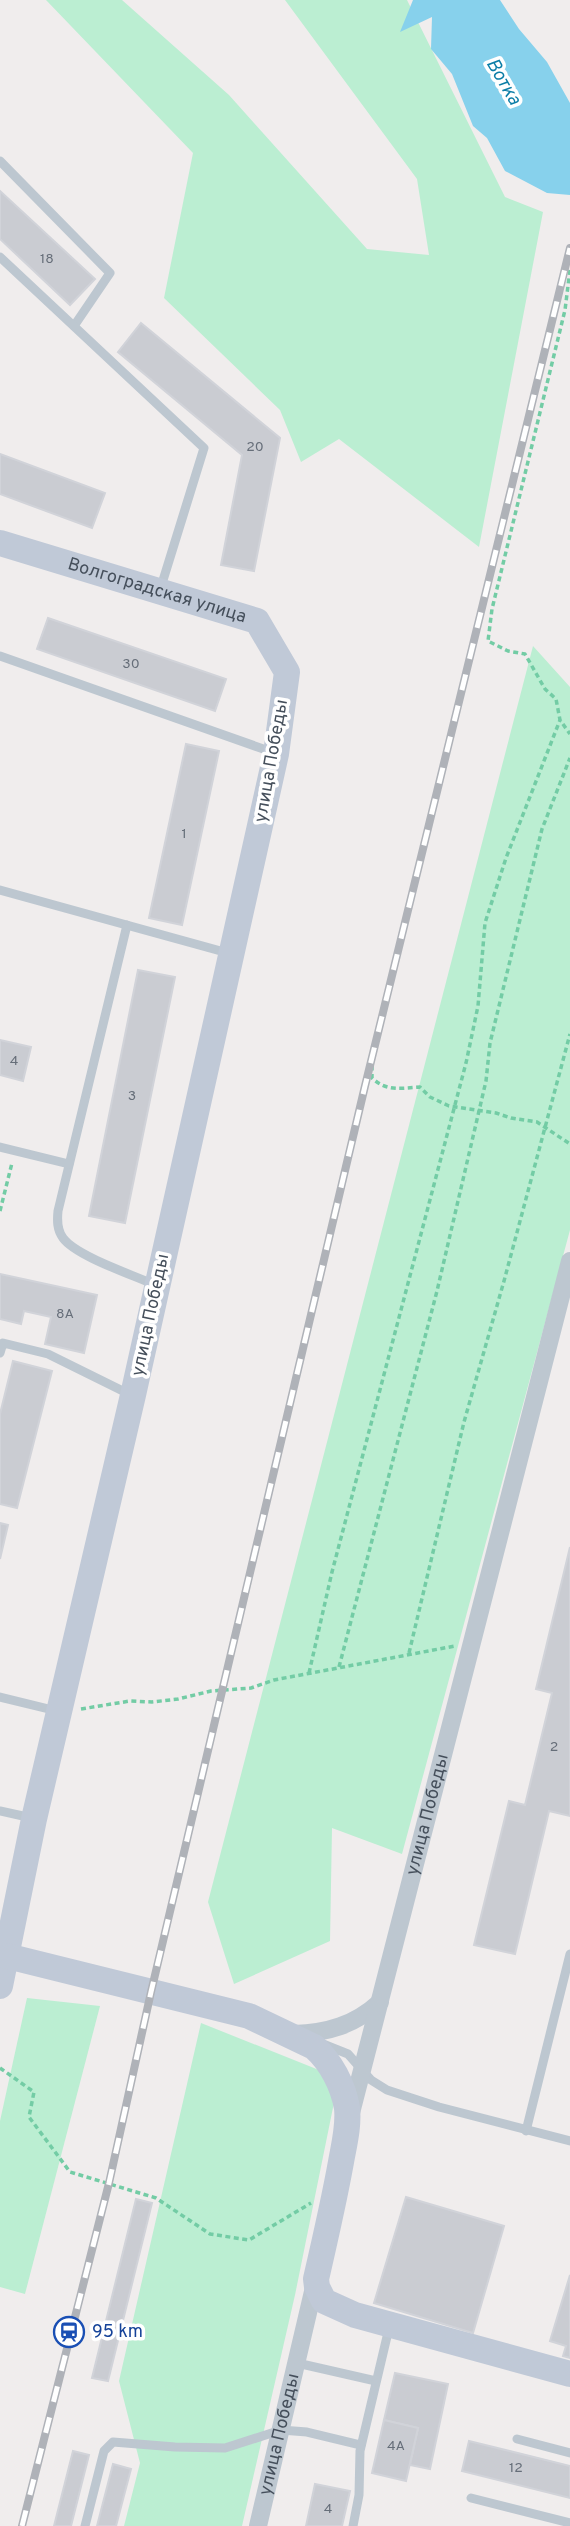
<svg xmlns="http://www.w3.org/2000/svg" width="570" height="2526" viewBox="0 0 570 2526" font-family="Overpass,sans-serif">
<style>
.green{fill:#bbeed2}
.water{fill:#87d1ec}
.building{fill:#caccd2;stroke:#d1d3d9;stroke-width:2}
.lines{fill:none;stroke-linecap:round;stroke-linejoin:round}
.path{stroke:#73cca5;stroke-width:3.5;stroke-dasharray:5 3.5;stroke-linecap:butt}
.lane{stroke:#bdc7d0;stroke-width:9}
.street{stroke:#bdc7d0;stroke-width:18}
.secondary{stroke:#c0c9d7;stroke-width:26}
.rail-casing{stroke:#afb2b8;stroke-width:8}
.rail{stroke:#fff;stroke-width:5;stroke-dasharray:16;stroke-linecap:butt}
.labels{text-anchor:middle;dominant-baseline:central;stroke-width:7;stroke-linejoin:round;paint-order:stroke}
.number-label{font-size:14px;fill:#666e79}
.street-label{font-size:18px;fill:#454f5b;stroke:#fff}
.transit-label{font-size:18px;fill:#164399;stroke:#fff;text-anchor:start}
.water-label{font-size:19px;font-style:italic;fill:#0c7ea7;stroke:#fff}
</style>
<rect width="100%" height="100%" fill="#f0eded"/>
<g class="green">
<path d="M46,0H122L229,95L367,249L429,255L417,179L285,0H407L505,197L543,212L479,547L339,439L301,462L280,410L164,298L193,153Z"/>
<path d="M533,646L570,687V1230L402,1854L332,1828L330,1941L234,1984L208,1902Z"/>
<path d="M27,1998L100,2006L25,2294L0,2287V2121Z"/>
<path d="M201,2023L339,2078L295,2295L242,2526H124L140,2463L119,2381Z"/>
</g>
<path class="water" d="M413,0H500L519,29L547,62L570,103V195L547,193L505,171L487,138L473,126L452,74L431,49L432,17L400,32Z"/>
<g class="building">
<path d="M0,191L95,279L70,305L0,239Z"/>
<path d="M141,323L280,438L254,571L221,565L242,455L118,352Z"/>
<path d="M0,454L105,493L92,528L0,494Z"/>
<path d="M48,618L226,679L215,711L37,649Z"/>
<path d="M186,744L219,751L182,925L149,918Z"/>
<path d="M138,970L175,977L125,1223L89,1216Z"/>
<path d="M0,1040L31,1047L23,1081L0,1075Z"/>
<path d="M0,1274L97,1295L84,1353L45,1344L51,1317L24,1311L21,1324L0,1319Z"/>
<path d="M13,1361L52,1371L17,1508L0,1504V1414Z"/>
<path d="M0,1523L8,1525L0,1559Z"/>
<path d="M570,1547V1816L549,1811L515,1954L474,1945L509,1801L525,1805L552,1693L536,1689Z"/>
<path d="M406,2197L504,2226L473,2333L374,2303Z"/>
<path d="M136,2199L152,2203L108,2381L92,2378Z"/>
<path d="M570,2275V2358L563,2356L566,2346L550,2341Z"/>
<path d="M395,2373L448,2384L430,2469L410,2465L418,2428L384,2420Z"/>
<path d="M384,2420L418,2428L406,2481L372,2473Z"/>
<path d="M469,2441L570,2466V2498L462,2471Z"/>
<path d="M73,2451L89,2455L71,2526H54Z"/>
<path d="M113,2464L131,2469L116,2526H97Z"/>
<path d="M315,2484L350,2491L342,2526H306Z"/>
</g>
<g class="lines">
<g class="path">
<path d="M570,270L565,310L492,609L488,641L508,651L525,654L545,689L556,699L560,720L570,734"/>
<path d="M372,1057V1078C387,1092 401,1088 420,1087L430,1097L449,1106L496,1113L511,1118L537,1122L570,1144"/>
<path d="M0,1211L12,1163"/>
<path d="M409,1653L464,1422L504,1281L570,1034"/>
<path d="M339,1667L437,1291L486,1081L490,1043L542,829L570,758"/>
<path d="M309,1673L332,1572L466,1063L478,1006L485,923L506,858L560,720"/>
<path d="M81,1709L130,1701L152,1702L178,1699L211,1691L251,1688L274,1680L455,1646"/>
<path d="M0,2068L34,2092L29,2117L70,2172L156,2198L210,2234L249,2240L311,2203"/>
</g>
<g class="lane">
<path d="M0,161L110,273L74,326"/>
<path d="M0,257L204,448L160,590"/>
<path d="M0,656L272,752"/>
<path d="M0,890L228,953"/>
<path d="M127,925L58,1211C57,1221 57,1230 63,1238C76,1256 133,1275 155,1285"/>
<path d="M0,1147L69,1164"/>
<path d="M0,1353L3,1343L48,1354L131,1395"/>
<path d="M0,1697L57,1711"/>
<path d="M0,1811L32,1818"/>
<path d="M323,2044L348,2054L371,2080L387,2090L439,2107L570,2141"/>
<path d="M526,2131L570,1954"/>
<path d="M297,2363L376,2381"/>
<path d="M517,2439L570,2453"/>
<path d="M471,2498L570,2523"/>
<path d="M85,2526L104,2451L113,2442L175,2447L225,2448L281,2430L307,2432L361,2445"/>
<path d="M353,2526L359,2495L360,2451L389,2328"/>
</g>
<g class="street">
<path d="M294,2034C327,2033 355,2025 380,2002"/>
<path id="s1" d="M351,2113L570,1261"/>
<path id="s2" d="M258,2526L315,2283"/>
</g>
<g class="secondary">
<path id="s3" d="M0,543L257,621L287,672L276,754L133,1395L34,1819L0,1986"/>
<path d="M7,1956L249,2016L314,2047C331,2062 343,2085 347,2108C349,2126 344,2145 341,2162C334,2201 325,2240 316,2279L317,2287L324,2301L355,2315L570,2374"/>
</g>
<g class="rail-casing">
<path id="rail" d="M22,2526L109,2183L151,1992L365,1086L570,248"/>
</g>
<use href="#rail" class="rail"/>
</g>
<defs>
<g id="station-ring" transform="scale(1.575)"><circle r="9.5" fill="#fff" stroke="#1a4fb4" stroke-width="1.5"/><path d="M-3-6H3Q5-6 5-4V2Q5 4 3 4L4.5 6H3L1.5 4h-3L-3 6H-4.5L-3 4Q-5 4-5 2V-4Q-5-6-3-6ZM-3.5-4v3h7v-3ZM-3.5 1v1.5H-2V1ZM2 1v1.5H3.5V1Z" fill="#1a4fb4"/></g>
</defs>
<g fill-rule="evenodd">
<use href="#station-ring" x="69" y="2332"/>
</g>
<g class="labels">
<g class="number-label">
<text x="47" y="259">18</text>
<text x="255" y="447">20</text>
<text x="131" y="664">30</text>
<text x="184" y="834">1</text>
<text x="14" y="1061">4</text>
<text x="132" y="1096">3</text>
<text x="65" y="1314">8А</text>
<text x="554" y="1747">2</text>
<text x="396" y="2446">4А</text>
<text x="516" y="2468">12</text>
<text x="328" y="2509">4</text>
</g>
<g class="street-label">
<text stroke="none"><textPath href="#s3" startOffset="164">Волгоградская улица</textPath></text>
<text transform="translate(272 761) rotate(-80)">улица Победы</text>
<text transform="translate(151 1315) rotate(-78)">улица Победы</text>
<text stroke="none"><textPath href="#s1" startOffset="308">улица Победы</textPath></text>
<text stroke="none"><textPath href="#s2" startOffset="94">улица Победы</textPath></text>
</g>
<g class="transit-label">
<text x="92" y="2332">95 km</text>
</g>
<g class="water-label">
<text transform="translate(503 82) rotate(60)">Вотка</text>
</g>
</g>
</svg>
